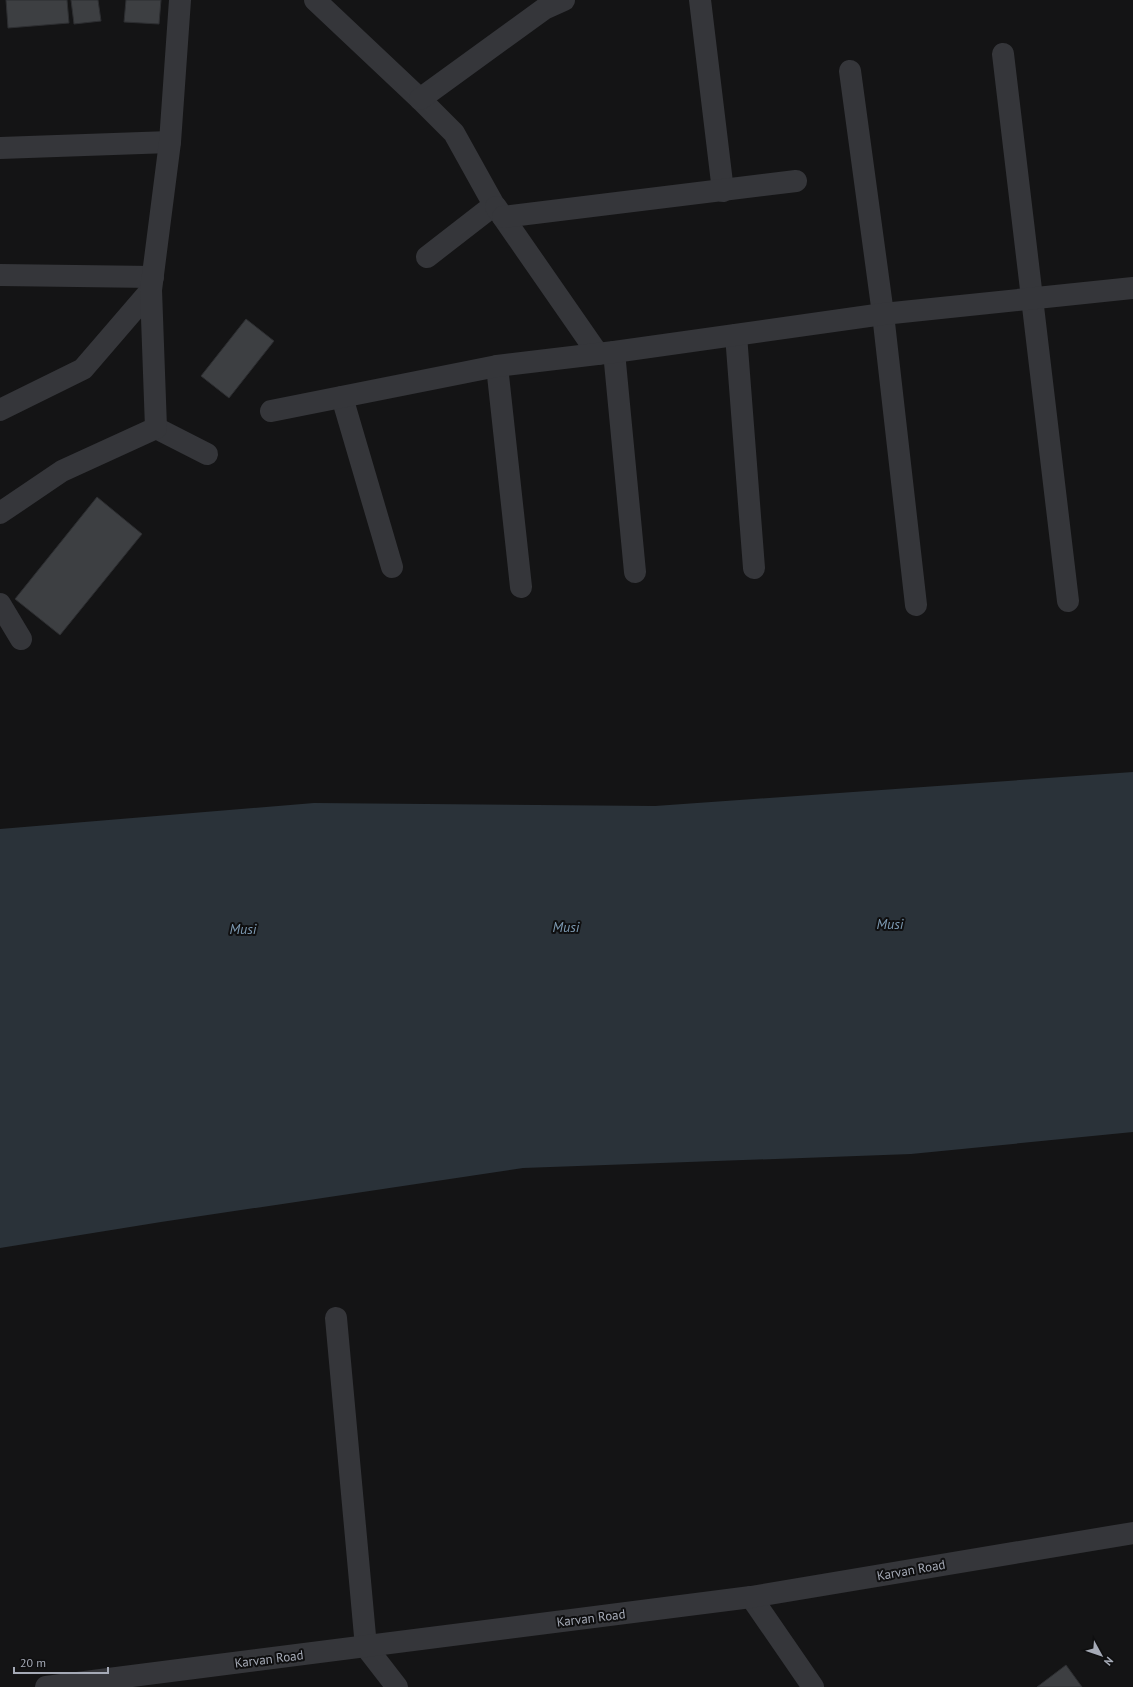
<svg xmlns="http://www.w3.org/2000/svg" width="1133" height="1687" viewBox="0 0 1133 1687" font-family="'PT Sans',sans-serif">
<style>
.water{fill:#2a3239}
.building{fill:#3d3f42;stroke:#2d2e31}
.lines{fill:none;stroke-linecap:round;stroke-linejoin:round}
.minor{stroke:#35363a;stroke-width:22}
.tertiary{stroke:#35363a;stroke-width:22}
.labels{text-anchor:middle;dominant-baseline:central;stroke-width:4;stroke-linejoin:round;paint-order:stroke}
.street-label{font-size:13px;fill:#a5aab6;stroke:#0f0f10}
.water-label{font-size:14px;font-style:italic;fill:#7c99b1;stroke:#0f0f10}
</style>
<rect width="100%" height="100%" fill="#141415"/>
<path class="water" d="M1133,772V1132L911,1154L523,1168L161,1222L0,1248V829L314,803L655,806Z"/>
<g class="building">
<path d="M6,0H67L69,23L8,28Z"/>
<path d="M71,0H98L101,21L74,24Z"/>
<path d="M126,0H161L159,24L124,22Z"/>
<path d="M246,319L274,341L229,398L201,376Z"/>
<path d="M97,497L142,534L60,635L15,599Z"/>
<path d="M1066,1665L1082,1687H1037Z"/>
</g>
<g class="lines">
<g class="minor">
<path d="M315,0L420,99L454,133L494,205L427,257"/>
<path d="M700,0L723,191"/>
<path d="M1003,54L1068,601"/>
<path d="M850,71L883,314L916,605"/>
<path d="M420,99L544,9L564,0"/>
<path d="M0,148L170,142"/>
<path d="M496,207L598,354"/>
<path d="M503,217L796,181"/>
<path d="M0,275L153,277"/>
<path d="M736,335L754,568"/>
<path d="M614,352L635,572"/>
<path d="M497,366L521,587"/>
<path d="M342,397L392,567"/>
<path d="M0,410L83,369L151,290"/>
<path d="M271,411L497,366L614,352L883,314L1133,288"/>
<path d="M156,428L207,454"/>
<path d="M0,513L62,471L156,428L151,290L170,142L180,0"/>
<path d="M0,604L21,639"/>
<path d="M336,1318L366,1647L397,1687"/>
<path d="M751,1597L813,1687"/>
</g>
<path class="tertiary" d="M46,1687L751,1597L1133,1533"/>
</g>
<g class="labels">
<g class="street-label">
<text transform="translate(911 1570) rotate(-10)">Karvan Road</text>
<text transform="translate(591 1618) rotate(-7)">Karvan Road</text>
<text transform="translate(269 1659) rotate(-7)">Karvan Road</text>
</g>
<g class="water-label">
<text x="890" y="924">Musi</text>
<text x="566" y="927">Musi</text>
<text x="243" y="929">Musi</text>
</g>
</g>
<g transform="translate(1101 1655) rotate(130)" stroke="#0f0f10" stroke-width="3" paint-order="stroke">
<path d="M0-3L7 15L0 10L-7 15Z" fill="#a5aab6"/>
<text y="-6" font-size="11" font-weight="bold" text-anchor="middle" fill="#a5aab6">N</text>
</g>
<path d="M14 1667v6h94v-6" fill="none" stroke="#a5aab6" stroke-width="2"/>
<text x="20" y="1667" font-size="12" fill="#a5aab6" stroke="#0f0f10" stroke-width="3" paint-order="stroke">20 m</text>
</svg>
